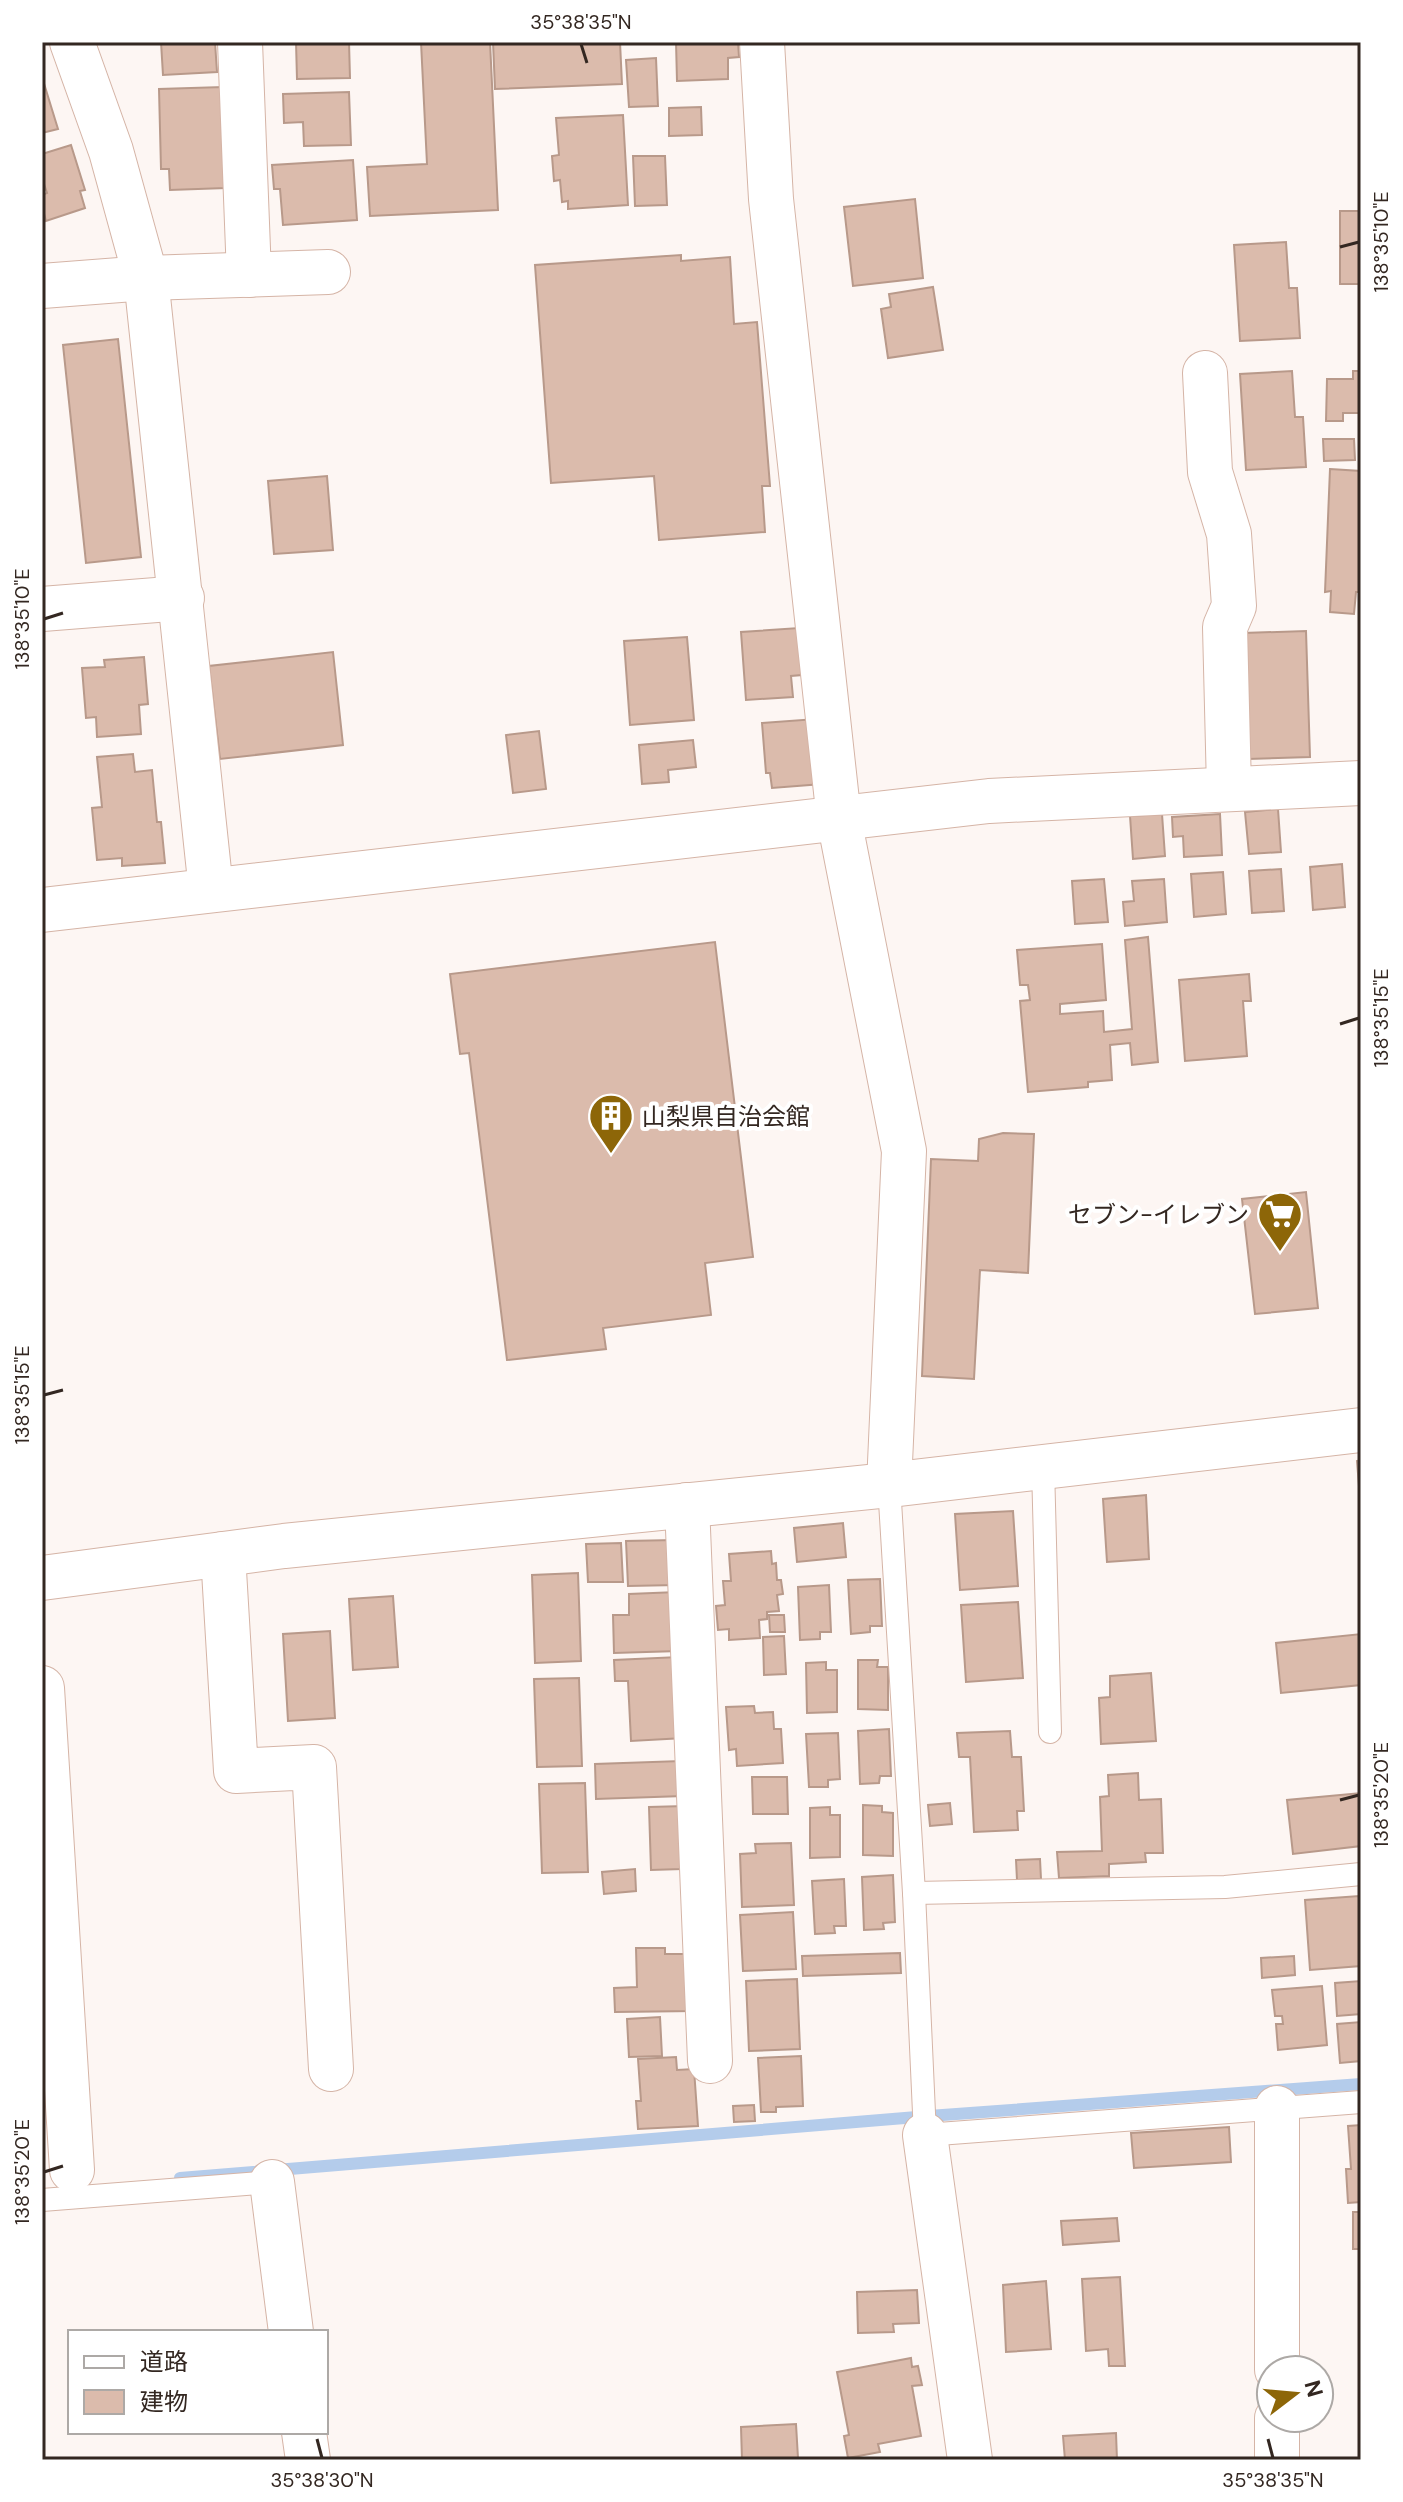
<svg xmlns="http://www.w3.org/2000/svg" width="1403" height="2502" viewBox="0 0 1403 2502" font-family="'DM Sans','Noto Sans JP',sans-serif">
<style>
.lines{fill:none;stroke-linecap:round;stroke-linejoin:round}
.stream{stroke:#b4cceb;stroke-width:12}
.building{fill:#dbbbac;stroke:#b8998a;stroke-width:2}
.service-casing{stroke:#d5b4a6;stroke-width:24}
.minor-casing{stroke:#d5b4a6;stroke-width:46}
.tertiary-casing{stroke:#d5b4a6;stroke-width:46}
.service{stroke:#fff;stroke-width:22}
.minor{stroke:#fff;stroke-width:44}
.tertiary{stroke:#fff;stroke-width:44}
.ticks{fill:none;stroke:#332721;stroke-width:3}
.labels{text-anchor:middle;dominant-baseline:central;stroke-width:8;stroke-linejoin:round;paint-order:stroke}
.poi-label{font-size:24px;fill:#332721;stroke:#fff;text-anchor:start}
.neatline{fill:none;stroke:#332721;stroke-width:3}
.ticks-label{font-size:20px;text-anchor:middle;fill:#332721}
</style>
<rect width="100%" height="100%" fill="#fdf6f3"/>
<g class="lines">
<path class="stream" d="M180,2178L929,2116L1361,2084"/>
</g>
<g class="building">
<path d="M161,42H215L217,72L163,75Z"/>
<path d="M296,42H349L350,78L297,79Z"/>
<path d="M421,42H490L498,210L370,216L367,167L427,164Z"/>
<path d="M493,42H620L622,84L495,89Z"/>
<path d="M676,42H738L739,57L728,58V79L677,81Z"/>
<path d="M656,58L658,106L629,107L626,60Z"/>
<path d="M42,77L58,129L42,133Z"/>
<path d="M223,87L226,188L170,190L169,169H161L159,89Z"/>
<path d="M349,92L351,145L304,146L303,122L284,123L283,94Z"/>
<path d="M701,107L702,135L669,136V108Z"/>
<path d="M623,115L628,205L568,209V201L562,202L560,180L554,181L552,156L559,155L556,118Z"/>
<path d="M71,145L85,190L80,191L85,208L46,221L42,206V195L47,193L42,178V154Z"/>
<path d="M633,156H665L667,205L635,206Z"/>
<path d="M353,160L357,220L283,225L280,189H274L272,165Z"/>
<path d="M915,199L923,278L853,286L844,207Z"/>
<rect x="1340" y="211" width="21" height="73"/>
<path d="M1286,242L1289,288H1297L1300,338L1240,341L1234,245Z"/>
<path d="M681,255V261L730,257L734,324L757,322L770,486H762L765,532L659,540L654,476L551,483L535,265Z"/>
<path d="M933,287L943,350L888,358L881,309L891,307L889,294Z"/>
<path d="M118,339L141,557L86,563L63,345Z"/>
<path d="M1292,371L1295,417H1303L1306,467L1246,470L1240,374Z"/>
<path d="M1353,371H1361V461L1360,413H1343V421H1326L1327,379H1353Z"/>
<path d="M1323,439H1354L1355,460L1324,461Z"/>
<path d="M1330,469L1361,471V592H1356L1354,614L1330,612L1331,591L1325,592Z"/>
<path d="M327,476L333,550L274,554L268,481Z"/>
<path d="M799,628L802,675L791,676L793,697L746,700L741,632Z"/>
<path d="M1306,631L1310,757L1248,759L1243,633Z"/>
<path d="M687,637L694,720L630,725L624,641Z"/>
<path d="M333,652L343,745L220,759L209,666Z"/>
<path d="M144,657L148,704L139,705L141,734L97,737L96,717L86,718L82,668L105,667L104,660Z"/>
<path d="M816,719L822,784L772,788L770,773H766L762,723Z"/>
<path d="M539,731L546,789L513,793L506,735Z"/>
<path d="M693,740L696,767L668,770L669,782L642,784L639,745Z"/>
<path d="M133,754L135,772L152,770L157,822H161L165,863L122,866V858L97,860L92,808L102,807L97,757Z"/>
<path d="M1278,809L1281,852L1249,854L1245,812Z"/>
<path d="M1162,814L1165,856L1133,859L1130,816Z"/>
<path d="M1220,814L1222,855L1184,857L1183,836L1173,837L1172,817Z"/>
<path d="M1342,864L1345,907L1313,910L1310,867Z"/>
<path d="M1281,869L1284,911L1252,913L1249,871Z"/>
<path d="M1223,872L1226,914L1194,917L1191,874Z"/>
<path d="M1104,879L1108,922L1075,924L1072,881Z"/>
<path d="M1164,879L1167,922L1125,926L1123,902L1134,901L1132,881Z"/>
<path d="M1148,937L1158,1062L1132,1065L1130,1043L1110,1045L1112,1080L1088,1082V1087L1028,1092L1020,1001L1030,1000L1028,985H1020L1017,950L1102,944L1106,1000L1060,1004V1014L1103,1011L1104,1032L1132,1029L1125,940Z"/>
<path d="M715,942L753,1257L705,1263L711,1315L603,1328L606,1349L507,1360L469,1053L460,1054L450,974Z"/>
<path d="M1249,974L1251,1001H1243L1247,1056L1185,1061L1179,980Z"/>
<path d="M1003,1133L1034,1134L1028,1273L980,1270L974,1379L922,1376L931,1159L978,1161L979,1139Z"/>
<path d="M1306,1192L1318,1308L1255,1314L1242,1199Z"/>
<path d="M1361,1460V1511L1357,1461Z"/>
<path d="M1146,1495L1149,1559L1107,1562L1103,1499Z"/>
<path d="M1013,1511L1018,1586L960,1590L955,1514Z"/>
<path d="M843,1523L846,1557L797,1562L794,1528Z"/>
<path d="M675,1540L677,1585L628,1586L626,1541Z"/>
<path d="M621,1543L623,1582H588L586,1544Z"/>
<path d="M771,1551L772,1564L776,1563L777,1580H781L783,1594L777,1595L779,1611L767,1612V1619L759,1620L760,1638L729,1640V1629L718,1630L716,1606L725,1605L723,1581H731L729,1554Z"/>
<path d="M578,1573L581,1661L535,1663L532,1575Z"/>
<path d="M880,1579L882,1626H870V1632L851,1634L848,1580Z"/>
<path d="M829,1585L831,1632H820V1639L800,1640L798,1587Z"/>
<path d="M677,1592L679,1651L614,1653L613,1615H629V1594Z"/>
<path d="M393,1596L398,1667L353,1670L349,1599Z"/>
<path d="M1018,1602L1023,1678L966,1682L961,1605Z"/>
<path d="M769,1615H784L785,1632H770Z"/>
<path d="M330,1631L335,1718L288,1721L283,1634Z"/>
<path d="M1361,1634V1685L1281,1693L1276,1643Z"/>
<path d="M784,1636L786,1674L764,1675L763,1637Z"/>
<path d="M679,1657L684,1738L631,1741L628,1681H615L614,1660Z"/>
<path d="M858,1660H878L877,1667H888V1710L858,1709Z"/>
<path d="M826,1662V1670H837V1712L807,1713L806,1663Z"/>
<path d="M1151,1673L1156,1741L1101,1744L1099,1698L1110,1697V1676Z"/>
<path d="M579,1678L582,1766L537,1767L534,1679Z"/>
<path d="M754,1706L755,1713L773,1712L774,1729H781L783,1763L737,1766L736,1749L729,1750L726,1707Z"/>
<path d="M889,1729L891,1776H880L879,1783L860,1784L858,1731Z"/>
<path d="M1010,1731L1012,1757H1021L1024,1811H1017L1018,1830L974,1832L970,1757H959L957,1733Z"/>
<path d="M838,1733L840,1779L828,1780V1787H809L806,1734Z"/>
<path d="M681,1761L683,1796L596,1799L595,1764Z"/>
<path d="M1138,1773L1139,1800L1161,1799L1163,1853H1145L1146,1862L1109,1864V1876L1059,1878L1057,1852L1102,1851L1100,1797L1109,1796L1108,1775Z"/>
<path d="M752,1777H787L788,1814H753Z"/>
<path d="M585,1783L588,1872L542,1873L539,1784Z"/>
<path d="M1361,1793V1846L1293,1854L1287,1800Z"/>
<path d="M950,1803L952,1824L930,1826L928,1805Z"/>
<path d="M863,1805L882,1806V1812L893,1813V1856L863,1855Z"/>
<path d="M685,1806L682,1869L651,1870L649,1807Z"/>
<path d="M830,1807V1815H840V1857L810,1858V1808Z"/>
<path d="M791,1843L794,1905L742,1907L740,1854L756,1853L755,1844Z"/>
<path d="M1040,1859L1041,1879L1017,1880L1016,1860Z"/>
<path d="M635,1869L636,1891L604,1894L602,1872Z"/>
<path d="M893,1875L895,1922L883,1923L884,1929L864,1930L862,1877Z"/>
<path d="M844,1879L846,1926H834L835,1933L815,1934L812,1881Z"/>
<path d="M1359,1896L1361,1966L1310,1970L1305,1900Z"/>
<path d="M793,1912L796,1969L743,1971L740,1915Z"/>
<path d="M636,1948H665V1954H688L695,2011L615,2012L614,1988L637,1987Z"/>
<path d="M900,1953L901,1973L803,1976L802,1956Z"/>
<path d="M1294,1956L1295,1975L1262,1978L1261,1958Z"/>
<path d="M797,1979L800,2049L749,2051L746,1981Z"/>
<path d="M1361,1981V2014L1337,2016L1335,1983Z"/>
<path d="M1322,1986L1327,2045L1278,2050L1276,2024H1283L1282,2016H1275L1272,1990Z"/>
<path d="M660,2017L662,2056L629,2057L627,2019Z"/>
<path d="M1361,2022V2061L1340,2063L1337,2024Z"/>
<path d="M801,2056L803,2106L776,2107V2112H761L758,2058Z"/>
<path d="M676,2057L677,2070L694,2069L698,2126L638,2129L636,2101H641L638,2059Z"/>
<path d="M754,2105L755,2121L734,2122L733,2106Z"/>
<path d="M1361,2125V2202L1348,2203L1346,2169H1351L1348,2126Z"/>
<path d="M1229,2127L1231,2162L1134,2168L1131,2133Z"/>
<path d="M1353,2212H1361V2268L1360,2249H1353Z"/>
<path d="M1117,2218L1119,2241L1063,2245L1061,2221Z"/>
<path d="M1120,2277L1125,2366H1109L1108,2349L1086,2351L1082,2279Z"/>
<path d="M1046,2281L1051,2349L1006,2352L1003,2285Z"/>
<path d="M917,2290L919,2323L893,2324L894,2332L858,2333L857,2292Z"/>
<path d="M911,2358L912,2367L918,2366L922,2385L912,2386L921,2436L878,2444L880,2452L848,2458L844,2436L849,2435L837,2372Z"/>
<path d="M796,2424L798,2458L742,2460L741,2427Z"/>
<path d="M1116,2433L1117,2460H1065L1063,2436Z"/>
</g>
<g class="lines">
<g class="service-casing">
<g id="service">
<path d="M1043,1467L1050,1732"/>
<path d="M889,1485L914,1893L925,2135L1361,2102"/>
<path d="M914,1893L1225,1887L1361,1874"/>
<path d="M42,2200L272,2182"/>
</g>
</g>
<g class="minor-casing">
<g id="minor">
<path d="M72,42L111,151L146,278L211,890"/>
<path d="M240,42L249,275"/>
<path d="M762,42L771,199L839,819L904,1151L889,1485"/>
<path d="M1205,373L1210,472L1229,534L1234,606L1225,627L1229,788"/>
<path d="M42,609L182,598"/>
<path d="M42,910L989,801L1361,783"/>
<path d="M687,1505L710,2061"/>
<path d="M223,1554L236,1771L314,1767L331,2069"/>
<path d="M42,1578L284,1546L889,1485L1361,1430"/>
<path d="M42,1688L72,2170"/>
<path d="M925,2135L970,2460"/>
<path d="M272,2182L291,2332"/>
<path d="M1277,2370V2108"/>
<path d="M304,2432L308,2460"/>
<path d="M1277,2460V2418"/>
</g>
</g>
<g class="tertiary-casing">
<path id="tertiary" d="M42,286L146,278L328,272"/>
</g>
<use href="#service" class="service"/>
<use href="#minor" class="minor"/>
<use href="#tertiary" class="tertiary"/>
</g>
<path class="ticks" d="M581,44L587,63M1340,247L1359,242M44,619L63,613M1340,1024L1359,1018M44,1395L63,1390M1340,1800L1359,1795M44,2172L63,2166M317,2439L322,2458M1268,2439L1273,2458"/>
<defs>
<g id="building-pin" transform="scale(2.3)"><path d="M0 17L-7.5 6A9.5 9.5 0 1 1 7.5 6Z" fill="#8d6608" stroke="#fff"/><path d="M-4-6H4V6H1V3H-1V6H-4ZM-2.5-4.3h1.7v1.8h-1.7ZM.8-4.3h1.7v1.8H.8ZM-2.5-1h1.7V.8h-1.7ZM.8-1h1.7V.8H.8Z" fill="#fff"/></g>
<g id="supermarket-pin" transform="scale(2.3)"><path d="M0 17L-7.5 6A9.5 9.5 0 1 1 7.5 6Z" fill="#8d6608" stroke="#fff"/><path d="M-6-5.5h2.5l.6 2H6L4.5 2H-2.5L-4.4-4H-6ZM-1.5 3.2a1.3 1.3 0 1 0 .1 0ZM3 3.2a1.3 1.3 0 1 0 .1 0Z" fill="#fff"/></g>
</defs>
<g fill-rule="evenodd">
<use href="#building-pin" x="611" y="1116"/>
<use href="#supermarket-pin" x="1280" y="1214"/>
</g>
<g class="labels">
<g class="poi-label">
<text x="642" y="1116">山梨県自治会館</text>
<text x="1249" y="1214" text-anchor="end">セブン-イレブン</text>
</g>
</g>
<rect width="1403" height="2502" fill="none" stroke="#ffffff" stroke-width="88"/>
<rect x="68" y="2330" width="260" height="104" fill="#ffffff" stroke="#ada9a6" stroke-width="2"/>
<rect x="84" y="2356" width="40" height="12" fill="#ffffff" stroke="#ada9a6" stroke-width="2"/>
<text x="140" y="2370" font-size="24" fill="#332721">道路</text>
<rect x="84" y="2390" width="40" height="24" fill="#dbbbac" stroke="#ada9a6" stroke-width="2"/>
<text x="140" y="2410" font-size="24" fill="#332721">建物</text>
<g transform="translate(1295 2394) rotate(74)"><circle r="38" fill="#ffffff" stroke="#ada9a6" stroke-width="2"/>
<path d="M0-6L14 30L0 20L-14 30Z" fill="#8d6608"/>
<text y="-12" font-size="22" font-weight="bold" text-anchor="middle" fill="#332721">N</text>
</g>
<rect x="44" y="44" width="1315" height="2414" class="neatline"/>
<g class="ticks-label">
<text x="581" y="29">35°38'35"N</text>
<text transform="translate(1381 242) rotate(-90)" y="7">138°35'10"E</text>
<text transform="translate(22 619) rotate(-90)" y="7">138°35'10"E</text>
<text transform="translate(1381 1018) rotate(-90)" y="7">138°35'15"E</text>
<text transform="translate(22 1395) rotate(-90)" y="7">138°35'15"E</text>
<text transform="translate(1381 1795) rotate(-90)" y="7">138°35'20"E</text>
<text transform="translate(22 2172) rotate(-90)" y="7">138°35'20"E</text>
<text x="322" y="2487">35°38'30"N</text>
<text x="1273" y="2487">35°38'35"N</text>
</g>
</svg>
